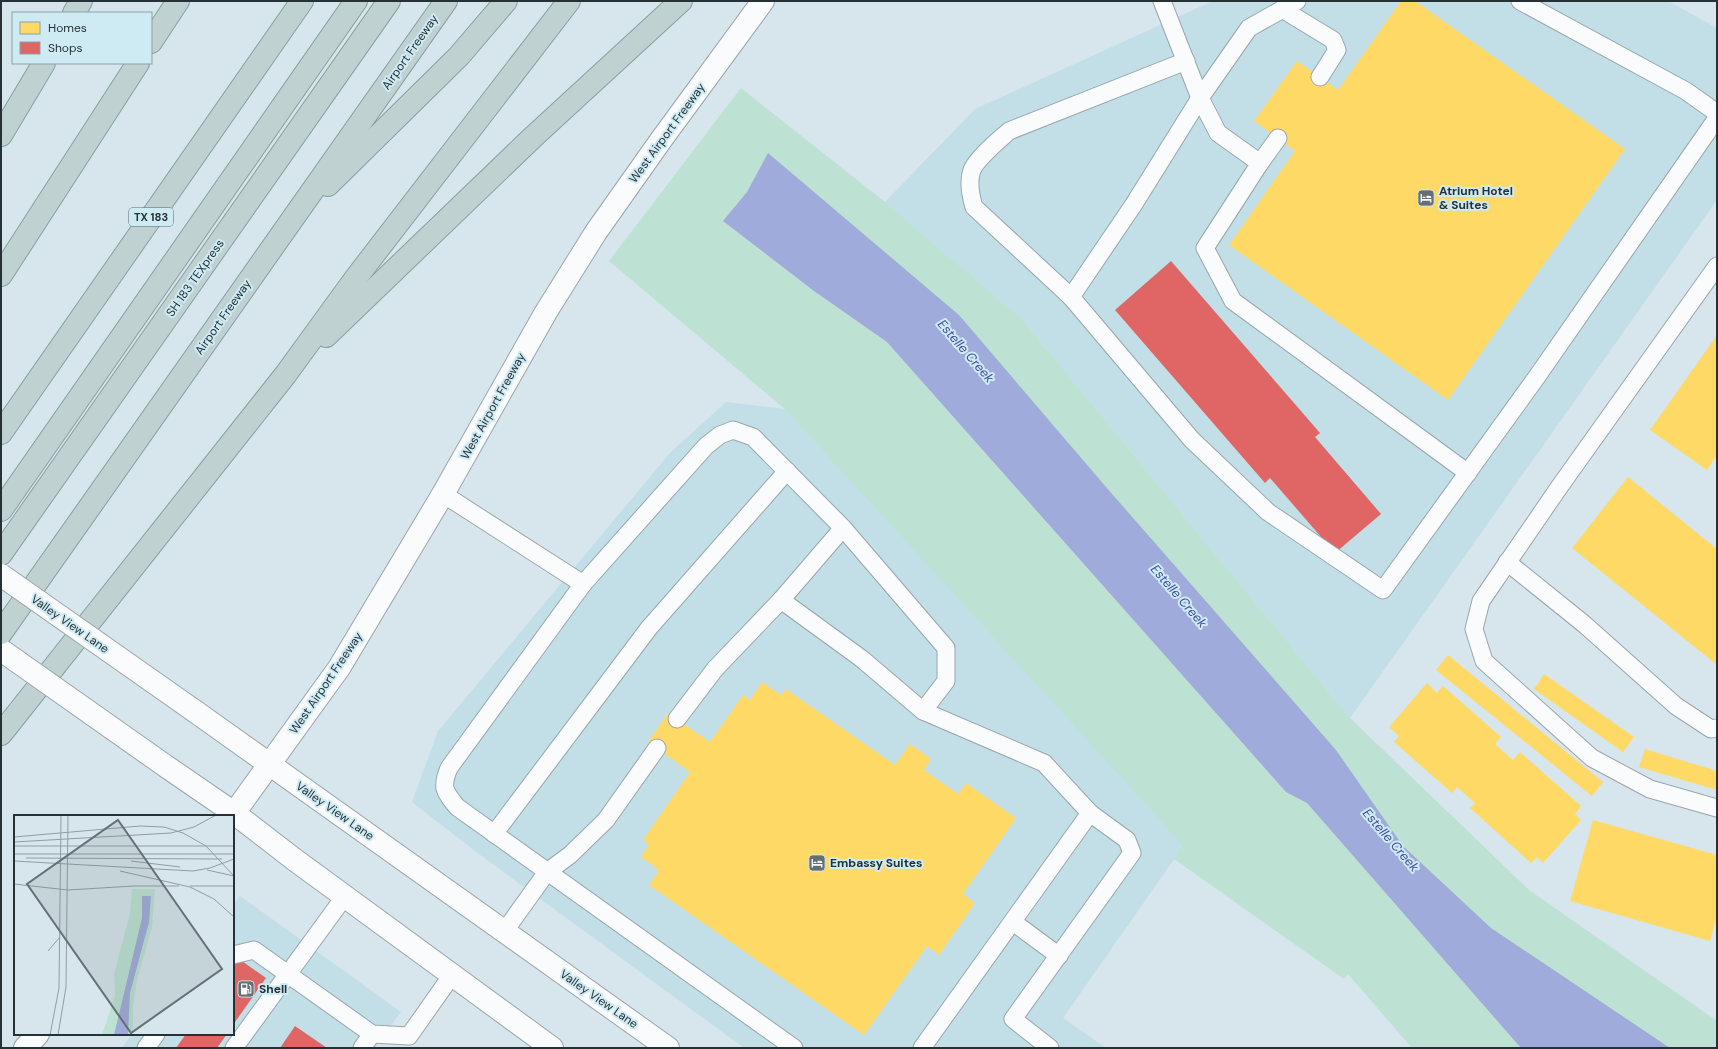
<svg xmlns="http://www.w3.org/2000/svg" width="1718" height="1049" viewBox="0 0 1718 1049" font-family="'DM Sans',sans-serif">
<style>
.built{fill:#c2dee7}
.green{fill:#bde2d3}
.water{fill:#9fabda}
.homes{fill:#ffd966}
.shops{fill:#e06666}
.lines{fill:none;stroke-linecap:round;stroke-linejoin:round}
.service-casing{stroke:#9aa6ab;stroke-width:19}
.secondary-casing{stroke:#9aa6ab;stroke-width:24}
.motorway-casing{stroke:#87a0a1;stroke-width:24}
.service{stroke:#f9fbfc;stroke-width:17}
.secondary{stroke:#f9fbfc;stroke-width:22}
.motorway{stroke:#c0d1d1;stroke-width:22}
.secondary-bridge-casing{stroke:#9aa6ab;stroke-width:24;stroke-linecap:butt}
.secondary-bridge{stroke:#f9fbfc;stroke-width:22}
.labels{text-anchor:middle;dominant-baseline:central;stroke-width:4;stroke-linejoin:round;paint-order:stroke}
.shield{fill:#ceebf4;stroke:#58696e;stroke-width:1}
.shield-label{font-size:11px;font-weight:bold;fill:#263135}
.street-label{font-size:12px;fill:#263135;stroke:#ceebf4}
.poi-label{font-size:12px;font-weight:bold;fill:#263135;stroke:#ceebf4;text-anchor:start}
.water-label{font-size:13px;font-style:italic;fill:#464c9a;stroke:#ceebf4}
.inset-road{fill:none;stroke:#909ea3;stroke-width:1}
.view{fill:#647075;fill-opacity:0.15;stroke:#647075;stroke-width:2}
.inset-edge{fill:none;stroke:#263135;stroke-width:2}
</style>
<rect width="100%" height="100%" fill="#d6e6ec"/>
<g class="built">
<path d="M1213,1H1668L1717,28V200L1350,718L1021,318L885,202L975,109Z"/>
<path d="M726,402L786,409L1184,845L1063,1018L1106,1048H744L475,851L412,802L438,731L670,453Z"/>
<path d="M240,896L401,1012L374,1048H122L132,1034H233V905Z"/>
</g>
<path class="green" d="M741,88L885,202L1021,318L1350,718L1529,890L1717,1021V1048H1412L1348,974L1344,979L1174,859L1183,845L786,410L609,261Z"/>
<path class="water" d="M768,153L959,315L1106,487L1336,750L1403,846L1491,928L1670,1048H1521L1307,803L1286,792L887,342L814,291L723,221L747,192Z"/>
<g class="homes">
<path d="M1401,1H1415L1625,149L1448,400L1229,245L1295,151L1254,121L1297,61L1338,90Z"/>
<path d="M1717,335V455L1707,470L1650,430Z"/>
<path d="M1628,477L1717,549V665L1572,548Z"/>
<path d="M1448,655L1603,782L1592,796L1436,670Z"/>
<path d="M1544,674L1634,737L1623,752L1534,689Z"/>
<path d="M762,682L781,695L786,689L895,765L910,744L931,759L924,770L958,794L966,783L1016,818L963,894L975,903L939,955L927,946L864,1035L649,885L659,870L641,857L649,844L643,840L690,772L648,742L668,713L710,742L743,695L750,700Z"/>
<path d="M1427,683L1437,693L1443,686L1501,737L1495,744L1513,760L1520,752L1581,806L1575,814L1581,820L1543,863L1537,857L1531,863L1470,808L1475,803L1457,787L1452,793L1394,742L1399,736L1389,727Z"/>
<path d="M1645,749L1717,771V790L1639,767Z"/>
<path d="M1593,820L1717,855V915L1710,941L1570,901Z"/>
</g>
<g class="shops">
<path d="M1171,261L1320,433L1315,437L1381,514L1335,553L1270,478L1265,483L1115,310Z"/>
<path d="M239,959L266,978L233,1025V967Z"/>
<path d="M295,1026L327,1048H280Z"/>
<path d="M186,1034H227L217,1048H176Z"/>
</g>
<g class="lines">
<g class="service-casing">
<g id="service">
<path d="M1162,1L1200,98L1218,133L1260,163L1205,248L1233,301L1468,473"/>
<path d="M1297,1L1249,28L1200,98L1134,204L1071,297L1192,440L1268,512L1383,590L1536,378L1717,118"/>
<path d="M1520,1L1686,91L1717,113"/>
<path d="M1282,9L1333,40L1337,50L1320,77"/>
<path d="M1260,163L1278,138"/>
<path d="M1717,266L1560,486L1481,601L1474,629L1484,661L1592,758L1650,789L1717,808"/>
<path d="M1071,297L974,207C971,197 968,181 972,170C977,158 999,140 1009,131L1186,61"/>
<path d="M443,494L583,584"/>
<path d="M843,528L946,648V681L923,711"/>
<path d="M1507,562L1584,624L1676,706L1711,729L1717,728"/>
<path d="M677,719L715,669L781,600"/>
<path d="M494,834L649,628L787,471"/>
<path d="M1013,922L1059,956"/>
<path d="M504,932L547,872L570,855L606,820L657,748"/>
<path d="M233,955L254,950L372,1034L409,1036L452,975"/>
<path d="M146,1048L156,1034"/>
<path d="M234,1048L345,896"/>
<path d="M362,1048L372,1034"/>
<path d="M794,1048L457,807C444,791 441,787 449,768L583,584L706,446L720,435L733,430L753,437L843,528L781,600L862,659L923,711L1044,763L1090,813L922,1048"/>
<path d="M1050,1048L1013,1019L1132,853L1127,840L1090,813"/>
</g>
</g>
<g class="secondary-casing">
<g id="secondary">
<path d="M1,650L18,662"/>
<path d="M196,712L668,1048"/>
<path d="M167,767L234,813L295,860L552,1048"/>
<path d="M232,816L339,668L443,494L546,312L596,232L661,140L763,1"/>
<path d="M25,1048L38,1034"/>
</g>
</g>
<g class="motorway-casing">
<g id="motorway">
<path d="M74,13L81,1"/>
<path d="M151,42L178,1"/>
<path d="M1,135L44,63"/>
<path d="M328,185L459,56L506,1"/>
<path d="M1,275L138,63"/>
<path d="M326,336L532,138L681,1"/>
<path d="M1,433L302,1"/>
<path d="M1,510L356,1"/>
<path d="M1,554L389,1"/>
<path d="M1,633L446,1"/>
<path d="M1,734L286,374L355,279L569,1"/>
</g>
</g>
<use href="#service" class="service"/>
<use href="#secondary" class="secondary"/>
<use href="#motorway" class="motorway"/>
<g class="secondary-bridge-casing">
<g id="secondary-bridge">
<path d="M1,575L196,712"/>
<path d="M18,662L167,767"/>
</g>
</g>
<use href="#secondary-bridge" class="secondary-bridge"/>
</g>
<defs>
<g id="hotel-square" transform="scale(0.9)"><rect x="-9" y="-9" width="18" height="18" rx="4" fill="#647075" stroke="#ceebf4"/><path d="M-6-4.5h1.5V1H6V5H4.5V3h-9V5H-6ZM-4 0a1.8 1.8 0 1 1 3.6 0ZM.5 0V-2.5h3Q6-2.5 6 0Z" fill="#fff"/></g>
<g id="fuel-square" transform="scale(0.9)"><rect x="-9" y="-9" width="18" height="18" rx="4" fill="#647075" stroke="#ceebf4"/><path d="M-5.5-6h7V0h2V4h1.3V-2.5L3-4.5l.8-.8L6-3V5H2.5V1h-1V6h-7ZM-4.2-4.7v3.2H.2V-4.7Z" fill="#fff"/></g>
</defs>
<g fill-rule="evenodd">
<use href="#hotel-square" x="1426" y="198"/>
<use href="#hotel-square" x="817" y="863"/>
<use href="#fuel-square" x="246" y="989"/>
</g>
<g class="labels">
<rect class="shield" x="129" y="208" width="44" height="18" rx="3"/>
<g class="shield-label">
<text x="151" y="217">TX 183</text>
</g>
<g class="street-label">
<text transform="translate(410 52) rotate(-55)">Airport Freeway</text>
<text transform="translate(667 133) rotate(-54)">West Airport Freeway</text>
<text transform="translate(195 278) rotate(-55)">SH 183 TEXpress</text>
<text transform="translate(223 317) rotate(-55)">Airport Freeway</text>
<text transform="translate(493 406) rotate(-61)">West Airport Freeway</text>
<text transform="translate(70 624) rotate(35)">Valley View Lane</text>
<text transform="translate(326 683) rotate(-56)">West Airport Freeway</text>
<text transform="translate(335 811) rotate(35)">Valley View Lane</text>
<text transform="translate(599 999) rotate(35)">Valley View Lane</text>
</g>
<g class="poi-label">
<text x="1439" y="191">Atrium Hotel<tspan x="1439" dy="14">&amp; Suites</tspan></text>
<text x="830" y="863">Embassy Suites</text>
<text x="259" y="989">Shell</text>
</g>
<g class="water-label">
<text transform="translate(966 351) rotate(49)">Estelle Creek</text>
<text transform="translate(1179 596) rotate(49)">Estelle Creek</text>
<text transform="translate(1391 840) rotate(49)">Estelle Creek</text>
</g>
</g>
<g transform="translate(14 815)">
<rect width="220" height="220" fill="#d6e6ec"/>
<path d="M118,74H141L138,113L123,165L119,191V220H88L101,181L100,159L116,98Z" fill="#bde2d3"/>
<path d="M128,81H137L135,107L116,178L114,220H100L128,103Z" fill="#9fabda"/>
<path class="inset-road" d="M0,22L126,11L150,12L169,18L192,31L220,61M0,27L157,18L180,12L202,0M0,31H220M0,39H220M12,43L208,44M0,46L179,56L196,53L220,44M117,46L166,52M193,55L220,61M106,56L176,72L200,84L220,102M0,69L54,75L120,71H165M176,71H220M34,136L46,122M220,157V196M36,220L45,173L47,0M44,220L52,172L54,0"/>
<path class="view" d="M104,5L208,154L117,218L13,69Z"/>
<rect width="220" height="220" class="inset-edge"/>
</g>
<rect width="1718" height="1049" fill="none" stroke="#263135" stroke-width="4"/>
<rect x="12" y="12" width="140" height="52" fill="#ceebf4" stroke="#8ba1a8"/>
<rect x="20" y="22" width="20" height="12" fill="#ffd966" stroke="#8ba1a8"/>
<text x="48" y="32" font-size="12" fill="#263135">Homes</text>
<rect x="20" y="42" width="20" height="12" fill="#e06666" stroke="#8ba1a8"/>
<text x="48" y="52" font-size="12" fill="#263135">Shops</text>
</svg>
